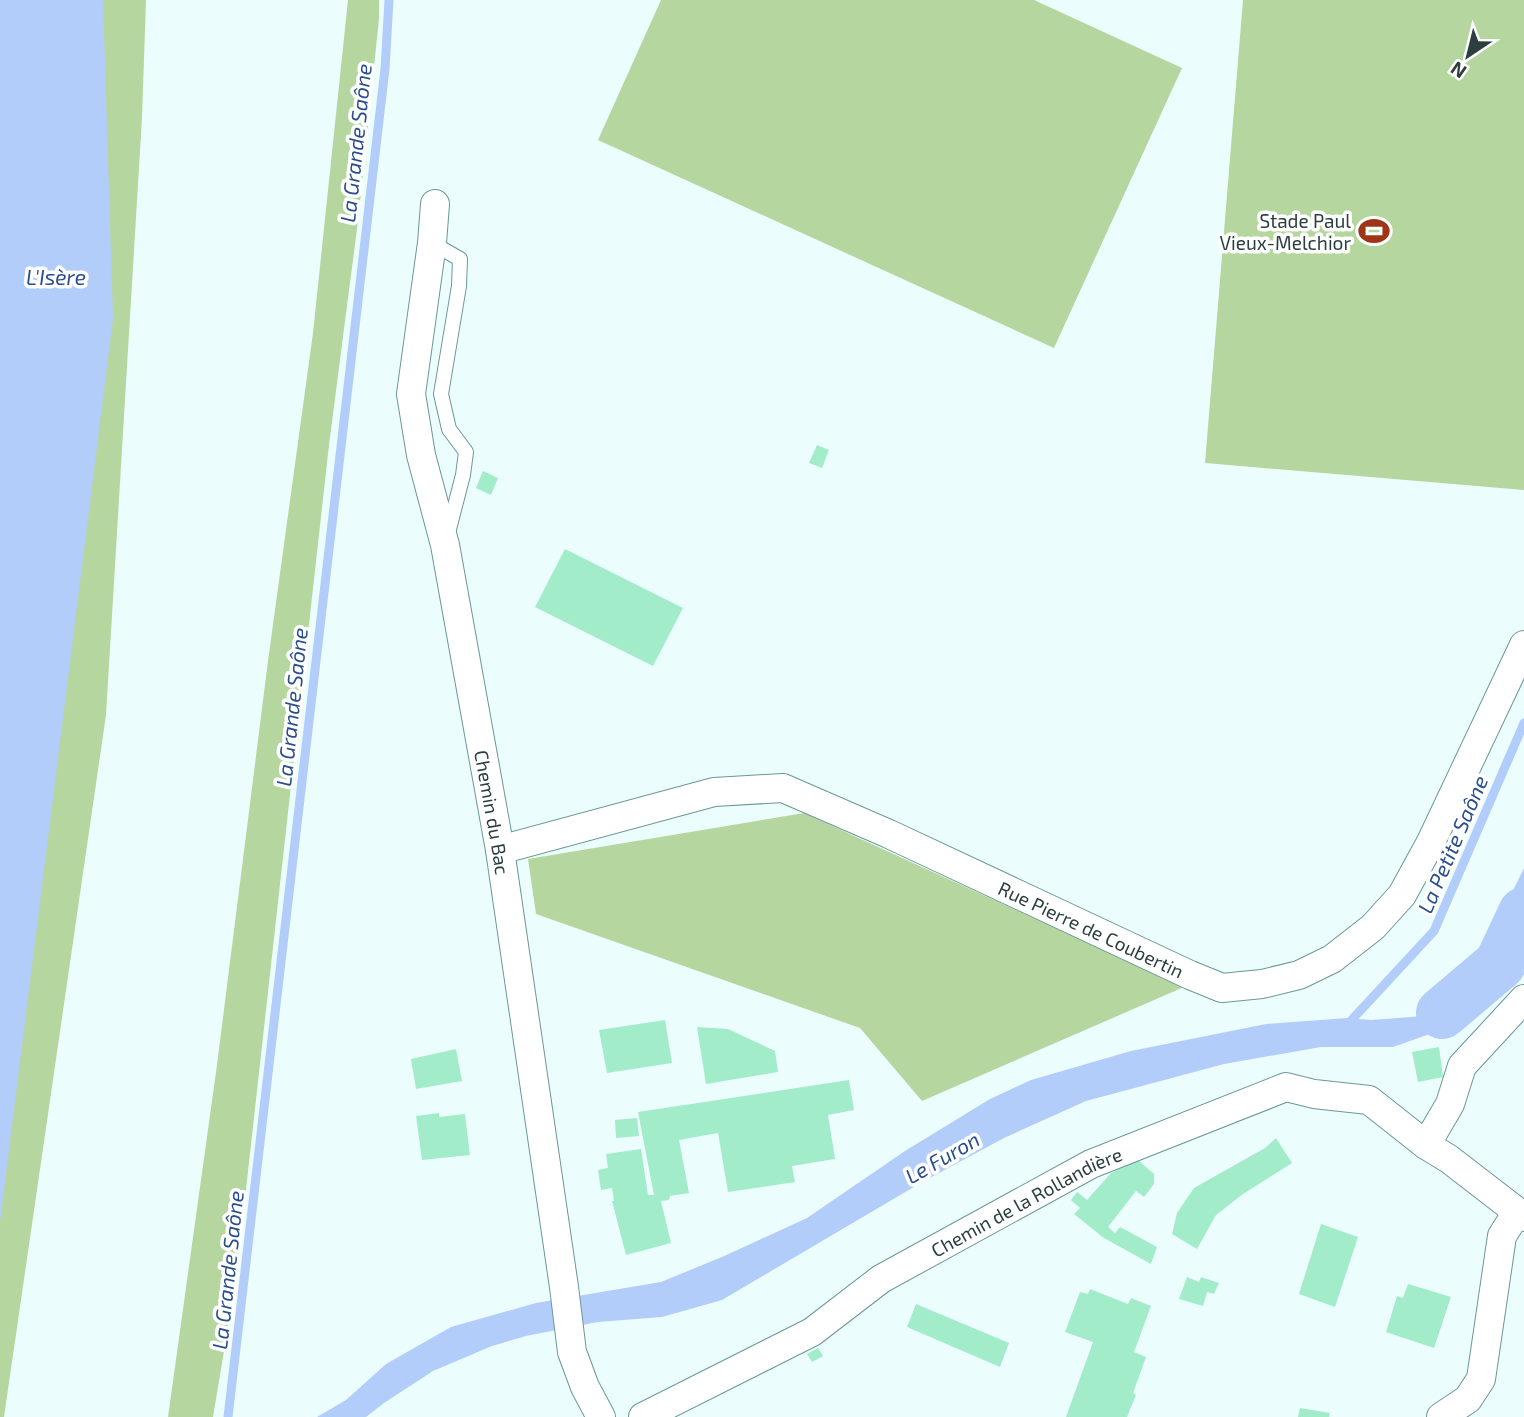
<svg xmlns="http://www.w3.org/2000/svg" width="1524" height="1417" viewBox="0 0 1524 1417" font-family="'Exo 2',sans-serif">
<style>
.green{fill:#b6d69f}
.water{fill:#b2cdfa}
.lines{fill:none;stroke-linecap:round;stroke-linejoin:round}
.stream{stroke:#b2cdfa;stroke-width:9}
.river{stroke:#b2cdfa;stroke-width:52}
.building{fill:#a2ecca}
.lane-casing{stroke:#6b9797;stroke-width:16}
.street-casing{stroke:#6b9797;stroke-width:30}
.lane{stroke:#fff;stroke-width:14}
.street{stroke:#fff;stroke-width:28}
.labels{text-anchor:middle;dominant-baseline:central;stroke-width:7;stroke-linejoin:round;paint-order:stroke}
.poi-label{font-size:19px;fill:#2c3f3f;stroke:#fff;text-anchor:end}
.street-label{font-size:19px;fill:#2c3f3f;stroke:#fff}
.water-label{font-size:21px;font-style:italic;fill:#284e8f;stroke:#fff}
</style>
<rect width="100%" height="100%" fill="#ebfefd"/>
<g class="green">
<path d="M64,0H146L142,118L106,715L4,1417H0V829Z"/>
<path d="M348,0H379V19L358,221L329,445L236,1279L213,1417H168L217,1065L268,661L313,333Z"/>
<path d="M661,0H1034L1182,68L1054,348L598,140Z"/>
<path d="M1243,0H1524V490L1205,463Z"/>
<path d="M804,813L1184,987L922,1101L860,1028L536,914L528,859Z"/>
</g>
<g class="water">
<path d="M0,0H103L113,319L0,1222Z"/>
<path d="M1524,868V928L1517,940L1471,999L1427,1035L1393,1047H1321L1224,1064L1086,1101L1004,1138L924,1181L722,1300L662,1317L598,1322L526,1336L492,1346L433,1371L384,1403L366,1417H317L346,1400L386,1364L451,1327L536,1303L661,1282L722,1257L807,1218L905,1151L990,1099L1031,1080L1131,1051L1266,1024L1347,1018L1371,1020L1424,1016L1473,960L1507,903Z"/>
</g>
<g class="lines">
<g class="stream">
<path d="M1347,1025L1434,931L1524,723"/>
<path d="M228,1417L385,69L389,0"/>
</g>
<path class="river" d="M1442,1013L1500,964L1524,913"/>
</g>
<g class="building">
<path d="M817,445L829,450L822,468L809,463Z"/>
<path d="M483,471L498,478L491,495L476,488Z"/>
<path d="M565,549L683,608L653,666L535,607Z"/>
<path d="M665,1020L672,1063L607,1073L599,1030Z"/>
<path d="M697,1027L728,1029L775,1051L778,1072L706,1084Z"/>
<path d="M1439,1047L1443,1077L1418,1082L1412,1052Z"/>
<path d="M456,1049L462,1081L416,1089L411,1059Z"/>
<path d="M849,1080L854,1110L828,1115L835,1159L792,1166L795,1182L728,1192L718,1133L679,1140L689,1193L670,1196L669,1200L661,1201L671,1243L626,1255L612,1201H614L612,1188L601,1190L598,1170L608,1168L606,1154L641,1149L648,1195H654L638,1112Z"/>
<path d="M439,1113V1117L465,1114L470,1155L422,1160L416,1116Z"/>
<path d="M637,1118L639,1136L616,1138L615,1120Z"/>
<path d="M1276,1138L1292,1163L1243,1194L1216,1215L1197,1249L1172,1234L1177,1213L1194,1188L1265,1148Z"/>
<path d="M1138,1160L1154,1174V1184L1144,1197L1136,1191L1108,1227L1115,1233L1120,1227L1157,1247L1151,1264L1104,1238L1074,1214L1080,1208L1071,1200L1077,1192L1087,1200L1111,1173Z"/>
<path d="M1321,1224L1358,1237L1335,1307L1299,1294Z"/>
<path d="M1187,1277L1199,1282L1201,1277L1219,1283L1214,1294L1207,1292L1203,1306L1179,1299Z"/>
<path d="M1408,1284L1451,1297L1434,1348L1386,1332L1397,1296L1403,1298Z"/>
<path d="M1090,1289L1128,1304L1131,1298L1151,1306L1134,1352L1146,1357L1133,1393L1136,1395L1127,1417H1066L1093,1342L1065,1332L1080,1292L1088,1294Z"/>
<path d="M916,1304L1009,1343L1000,1367L907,1327Z"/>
<path d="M818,1348L823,1356L812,1362L807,1354Z"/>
<path d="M1300,1408L1330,1413L1329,1417H1298Z"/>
</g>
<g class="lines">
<g class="lane-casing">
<path id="lane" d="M432,243L460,259L459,286L441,394L449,429L466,452L463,475L448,533"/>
</g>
<g class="street-casing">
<g id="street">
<path id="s1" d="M435,204L432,243L411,394L421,455L445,545L500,850L564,1287L572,1352L585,1387L601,1417"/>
<path id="s2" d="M500,850L714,792L783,788L889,834L1190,975L1222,988L1262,984L1299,975L1332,959L1373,927L1402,895L1431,842L1524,645"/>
<path d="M1426,1145L1450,1104L1462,1066L1524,999"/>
<path id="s3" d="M643,1417L812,1332L881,1279L1091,1164L1286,1087L1314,1094L1369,1100L1426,1145L1449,1159L1524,1217"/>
<path d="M1441,1417L1468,1399L1481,1379L1502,1236L1517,1212"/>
</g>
</g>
<use href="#lane" class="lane"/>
<use href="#street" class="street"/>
</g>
<defs>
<g id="stadium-bare" transform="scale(2.415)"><path d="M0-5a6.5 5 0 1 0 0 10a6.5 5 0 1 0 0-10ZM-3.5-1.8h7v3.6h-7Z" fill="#9d3516" stroke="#fff" stroke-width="2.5" paint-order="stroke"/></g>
</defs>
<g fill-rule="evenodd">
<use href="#stadium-bare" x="1374" y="231"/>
</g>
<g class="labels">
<g class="poi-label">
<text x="1351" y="220">Stade Paul<tspan x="1351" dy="22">Vieux-Melchior</tspan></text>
</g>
<g class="street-label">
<text stroke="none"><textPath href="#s1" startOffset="618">Chemin du Bac</textPath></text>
<text stroke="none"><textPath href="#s2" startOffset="630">Rue Pierre de Coubertin</textPath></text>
<text stroke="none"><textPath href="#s3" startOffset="441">Chemin de la Rollandière</textPath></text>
</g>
<g class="water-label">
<text transform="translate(355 143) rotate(-84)">La Grande Saône</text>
<text x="56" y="276">L'Isère</text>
<text transform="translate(291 707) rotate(-84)">La Grande Saône</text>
<text transform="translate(1452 844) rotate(-67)">La Petite Saône</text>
<text transform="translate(942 1157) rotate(-30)">Le Furon</text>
<text transform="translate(227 1270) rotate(-84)">La Grande Saône</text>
</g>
</g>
<g transform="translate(1468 56) rotate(215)" stroke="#ffffff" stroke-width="5" paint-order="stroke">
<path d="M0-5L12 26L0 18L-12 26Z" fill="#2c3f3f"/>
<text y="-10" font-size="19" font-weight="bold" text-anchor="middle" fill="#2c3f3f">N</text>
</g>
</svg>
